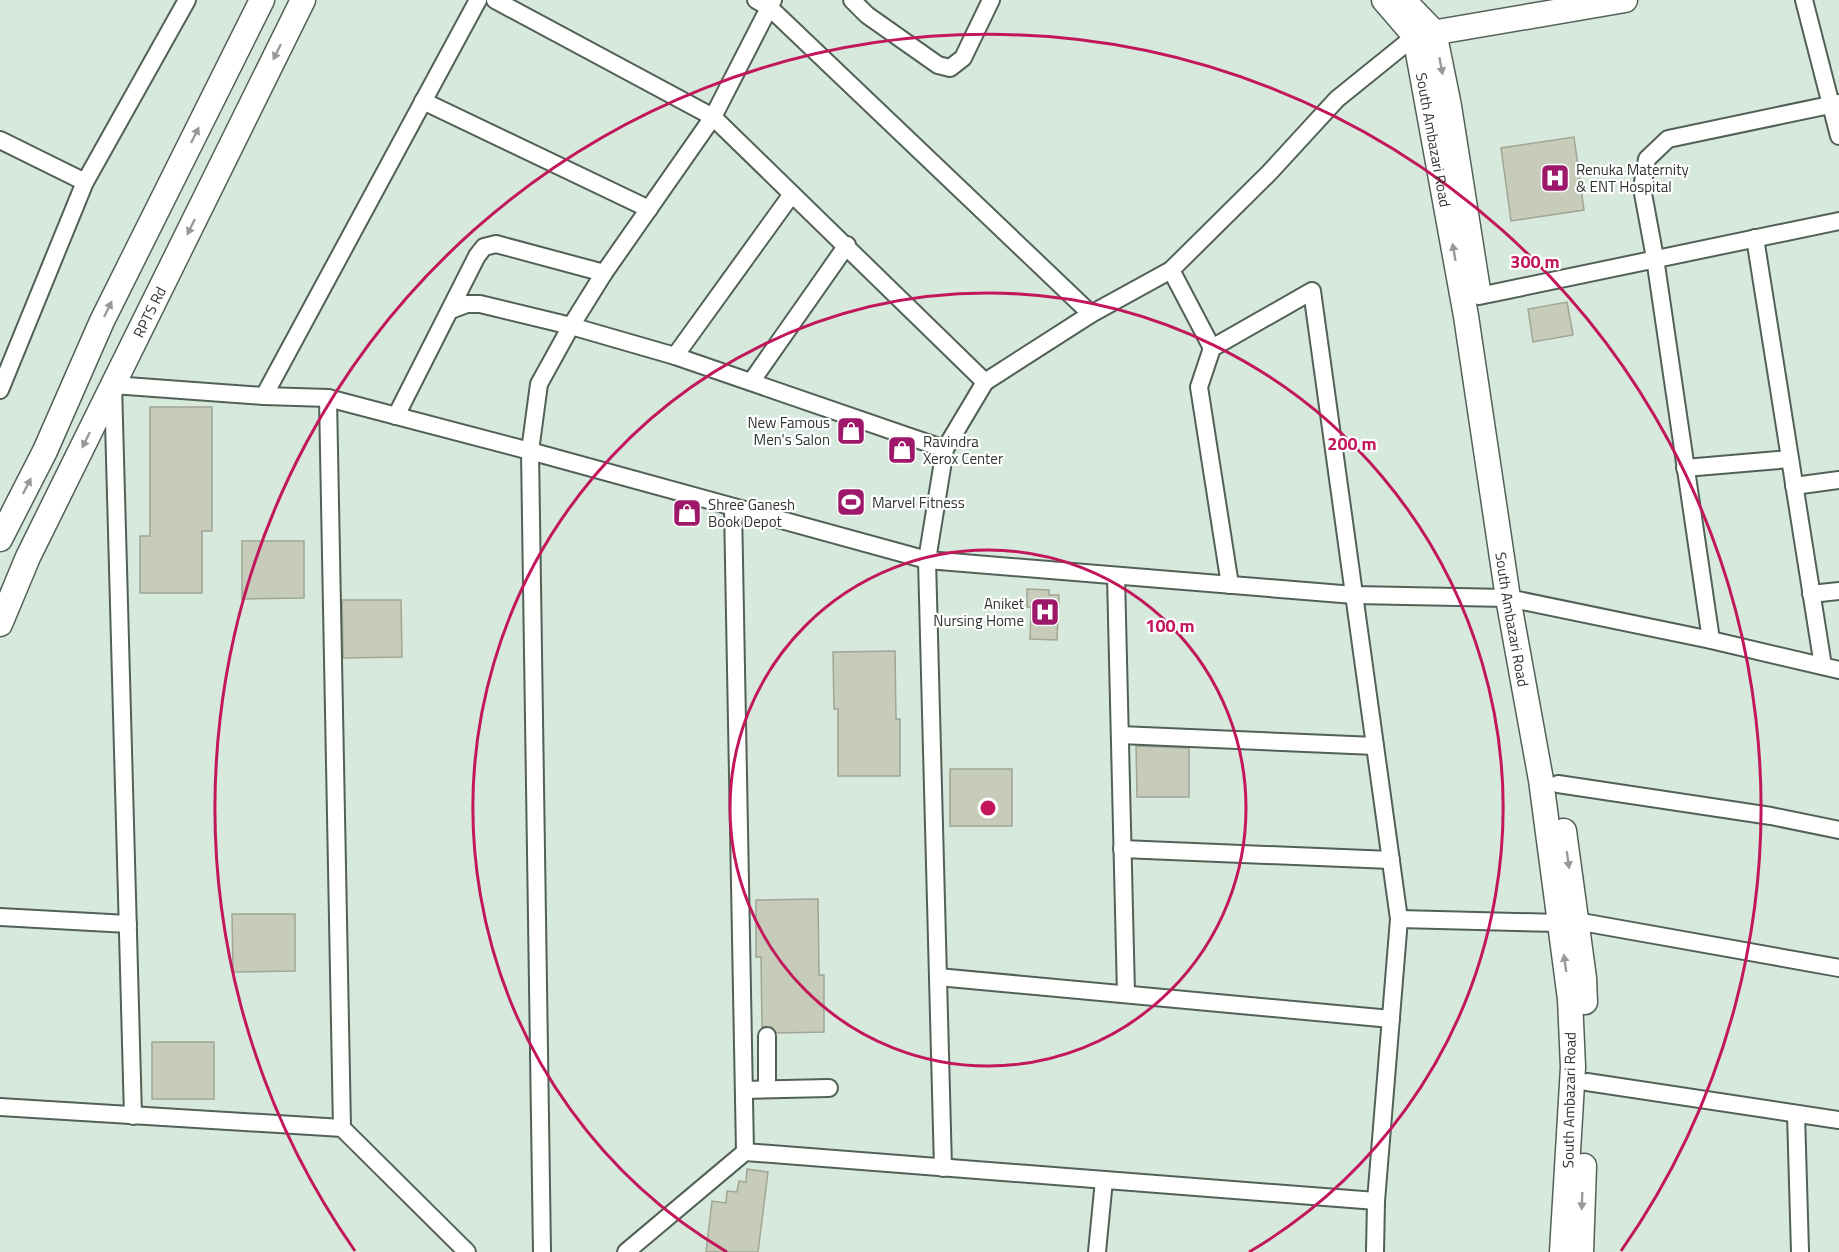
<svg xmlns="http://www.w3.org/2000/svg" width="1839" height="1252" viewBox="0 0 1839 1252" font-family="'Titillium Web',sans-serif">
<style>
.building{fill:#c7ccba;stroke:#a0a594;stroke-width:1.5}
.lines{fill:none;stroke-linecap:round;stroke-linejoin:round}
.street-casing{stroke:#526156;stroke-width:20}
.secondary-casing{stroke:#526156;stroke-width:27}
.street{stroke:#fff;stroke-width:16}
.secondary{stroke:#fff;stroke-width:24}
.oneway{fill:#979a98}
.ring{fill:none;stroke:#c2185b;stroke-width:3}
.labels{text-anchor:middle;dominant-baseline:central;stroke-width:4.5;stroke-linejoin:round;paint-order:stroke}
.street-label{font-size:15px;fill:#2f3631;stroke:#fff}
.poi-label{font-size:15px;fill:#2f3631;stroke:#fff;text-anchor:start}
.centre{fill:#c2185b;stroke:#fff;stroke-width:3}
.ring-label{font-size:18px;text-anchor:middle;font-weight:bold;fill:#c2185b;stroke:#fff;stroke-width:4.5;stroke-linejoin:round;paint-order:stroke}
</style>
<rect width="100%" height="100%" fill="#d7e9dc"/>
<g class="building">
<path d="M1574,137L1584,210L1511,221L1501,148Z"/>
<path d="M1567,302L1573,335L1533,342L1528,309Z"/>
<path d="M150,407H212V531H202V593H140V536H150Z"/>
<path d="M242,541H304V598L242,599Z"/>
<path d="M1027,589L1049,590V595H1059L1057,640L1030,639L1031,607H1027Z"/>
<path d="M342,600H401L402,657L343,658Z"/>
<path d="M895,651L896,719H900V776H838V709H834L833,652Z"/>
<path d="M1136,746L1189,748V797H1137Z"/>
<rect x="950" y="769" width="62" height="57"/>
<path d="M818,899L819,975H824V1032L777,1033L772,1027H762L761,957H756V900Z"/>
<path d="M232,914H295V971L233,972Z"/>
<rect x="152" y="1042" width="62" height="57"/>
<path d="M747,1169L768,1172L758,1252H706L712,1201L726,1203L727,1191L737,1192L739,1181L746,1182Z"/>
</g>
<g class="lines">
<g class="street-casing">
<g id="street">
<path d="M495,0L713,117L985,382"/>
<path d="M756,0L769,7L1091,314"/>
<path d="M852,0L867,15L938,65L950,68L963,58L991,0"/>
<path d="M1804,0L1839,136"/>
<path d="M423,101L649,209"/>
<path d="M0,140L85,182"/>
<path d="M1755,238L1823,666"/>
<path d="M1171,270L1212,348"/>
<path d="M1479,296L1839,221"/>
<path d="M451,310L467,304H480L571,326L675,356L945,449"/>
<path d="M675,356L792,194"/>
<path d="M751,382L847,245"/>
<path d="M0,390L85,182L187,0"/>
<path d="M264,396L478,0"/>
<path d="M328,398L342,1128"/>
<path d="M396,416L477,256L484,247L496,244L604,273"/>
<path d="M1685,468L1790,459"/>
<path d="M1794,486L1839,480"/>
<path d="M1116,576L1126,994"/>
<path d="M1230,585L1199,387L1212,348L1312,291L1399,919L1376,1201L1375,1252"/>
<path d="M1811,594L1839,591"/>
<path d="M1711,640L1655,258L1642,188L1647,159L1668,139L1839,103"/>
<path d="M1120,735L1375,746"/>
<path d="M1558,784L1771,816L1839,830"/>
<path d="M1122,849L1391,860"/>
<path d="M0,917L128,924"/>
<path d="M1399,919L1559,923"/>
<path d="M1576,921L1839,968"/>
<path d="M938,977L1391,1019"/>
<path d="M1587,1082L1839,1120"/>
<path d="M767,1089V1036"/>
<path d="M744,1090L829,1088"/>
<path d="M0,1107L342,1128L467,1252"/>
<path d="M1796,1114L1800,1252"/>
<path d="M133,1116L113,385L264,396L328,398L530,451L927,560L1354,595L1508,598L1711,640L1839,670"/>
<path d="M745,1152L1376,1201"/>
<path d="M943,1168L927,560L945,449L985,382L1091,314L1171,270L1269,173L1337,99L1415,36"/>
<path d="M542,1252L530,451L539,384L571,326L604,273L713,117L773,0"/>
<path d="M626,1252L745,1152L733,507"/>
<path d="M1097,1252L1104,1180"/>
</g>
</g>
<g class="secondary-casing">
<g id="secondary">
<path id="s1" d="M1384,0L1415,36L1466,316L1508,598L1541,780L1570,999L1573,1067L1562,1252"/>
<path d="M1407,4L1434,32L1449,106L1478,290"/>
<path d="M1420,35L1625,0"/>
<path d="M0,539L45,451L102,321L262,0"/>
<path id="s2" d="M0,624L28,557L303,0"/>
<path d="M1564,831L1584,978L1585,1002"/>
<path d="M1581,1252L1584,1166"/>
</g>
</g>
<use href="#street" class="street"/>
<use href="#secondary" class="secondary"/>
</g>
<defs><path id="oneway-solid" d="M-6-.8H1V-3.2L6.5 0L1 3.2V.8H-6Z" transform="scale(1.5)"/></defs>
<g class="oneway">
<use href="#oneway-solid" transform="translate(277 52) rotate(116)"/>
<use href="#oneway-solid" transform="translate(1441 66) rotate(79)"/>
<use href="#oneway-solid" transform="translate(195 135) rotate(-64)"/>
<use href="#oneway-solid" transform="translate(191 227) rotate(116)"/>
<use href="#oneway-solid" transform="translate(1454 252) rotate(-100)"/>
<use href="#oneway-solid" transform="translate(108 309) rotate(-64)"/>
<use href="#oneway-solid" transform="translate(86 440) rotate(116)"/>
<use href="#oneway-solid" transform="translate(27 486) rotate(-63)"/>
<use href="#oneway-solid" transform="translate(1568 860) rotate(82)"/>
<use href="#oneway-solid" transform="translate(1565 963) rotate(-98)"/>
<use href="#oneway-solid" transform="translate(1582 1201) rotate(92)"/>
</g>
<g class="ring">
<circle cx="988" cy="808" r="258"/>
<path d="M727 1252A515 515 0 1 1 1249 1252"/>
<path d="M355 1251A773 773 0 1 1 1621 1251"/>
</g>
<defs>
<g id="hospital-square" transform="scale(1.5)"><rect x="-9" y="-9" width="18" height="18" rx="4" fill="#9d186a" stroke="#fff"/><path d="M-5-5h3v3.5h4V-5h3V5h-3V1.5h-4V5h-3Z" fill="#fff"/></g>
<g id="shop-square" transform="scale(1.5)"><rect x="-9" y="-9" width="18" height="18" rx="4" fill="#9d186a" stroke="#fff"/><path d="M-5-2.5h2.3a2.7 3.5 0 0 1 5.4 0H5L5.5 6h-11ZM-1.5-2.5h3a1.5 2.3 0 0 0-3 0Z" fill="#fff"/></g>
<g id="stadium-square" transform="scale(1.5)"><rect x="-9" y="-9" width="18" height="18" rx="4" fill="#9d186a" stroke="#fff"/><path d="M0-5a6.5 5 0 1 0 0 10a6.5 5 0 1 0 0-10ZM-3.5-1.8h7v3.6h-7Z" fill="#fff"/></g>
</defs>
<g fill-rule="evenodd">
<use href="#hospital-square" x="1555" y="178"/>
<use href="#shop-square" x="851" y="431"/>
<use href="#shop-square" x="902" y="450"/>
<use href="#stadium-square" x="851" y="502"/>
<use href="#shop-square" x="687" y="513"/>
<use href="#hospital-square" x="1045" y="612"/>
</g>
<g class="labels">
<g class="street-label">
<text stroke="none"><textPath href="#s1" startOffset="153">South Ambazari Road</textPath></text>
<text stroke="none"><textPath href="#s2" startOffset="346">RPTS Rd</textPath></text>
<text stroke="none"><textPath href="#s1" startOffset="639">South Ambazari Road</textPath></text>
<text transform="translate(1569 1100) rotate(-89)">South Ambazari Road</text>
</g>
<g class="poi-label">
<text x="1576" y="169">Renuka Maternity<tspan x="1576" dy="17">&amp; ENT Hospital</tspan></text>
<text x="830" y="422" text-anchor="end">New Famous<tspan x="830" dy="17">Men's Salon</tspan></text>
<text x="923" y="441">Ravindra<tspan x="923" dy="17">Xerox Center</tspan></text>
<text x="872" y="502">Marvel Fitness</text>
<text x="708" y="504">Shree Ganesh<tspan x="708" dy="17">Book Depot</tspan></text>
<text x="1024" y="603" text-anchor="end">Aniket<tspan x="1024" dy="17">Nursing Home</tspan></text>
</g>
</g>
<circle cx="988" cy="808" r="9" class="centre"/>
<g class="ring-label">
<text x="1535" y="268">300 m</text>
<text x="1352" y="450">200 m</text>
<text x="1170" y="632">100 m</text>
</g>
</svg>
